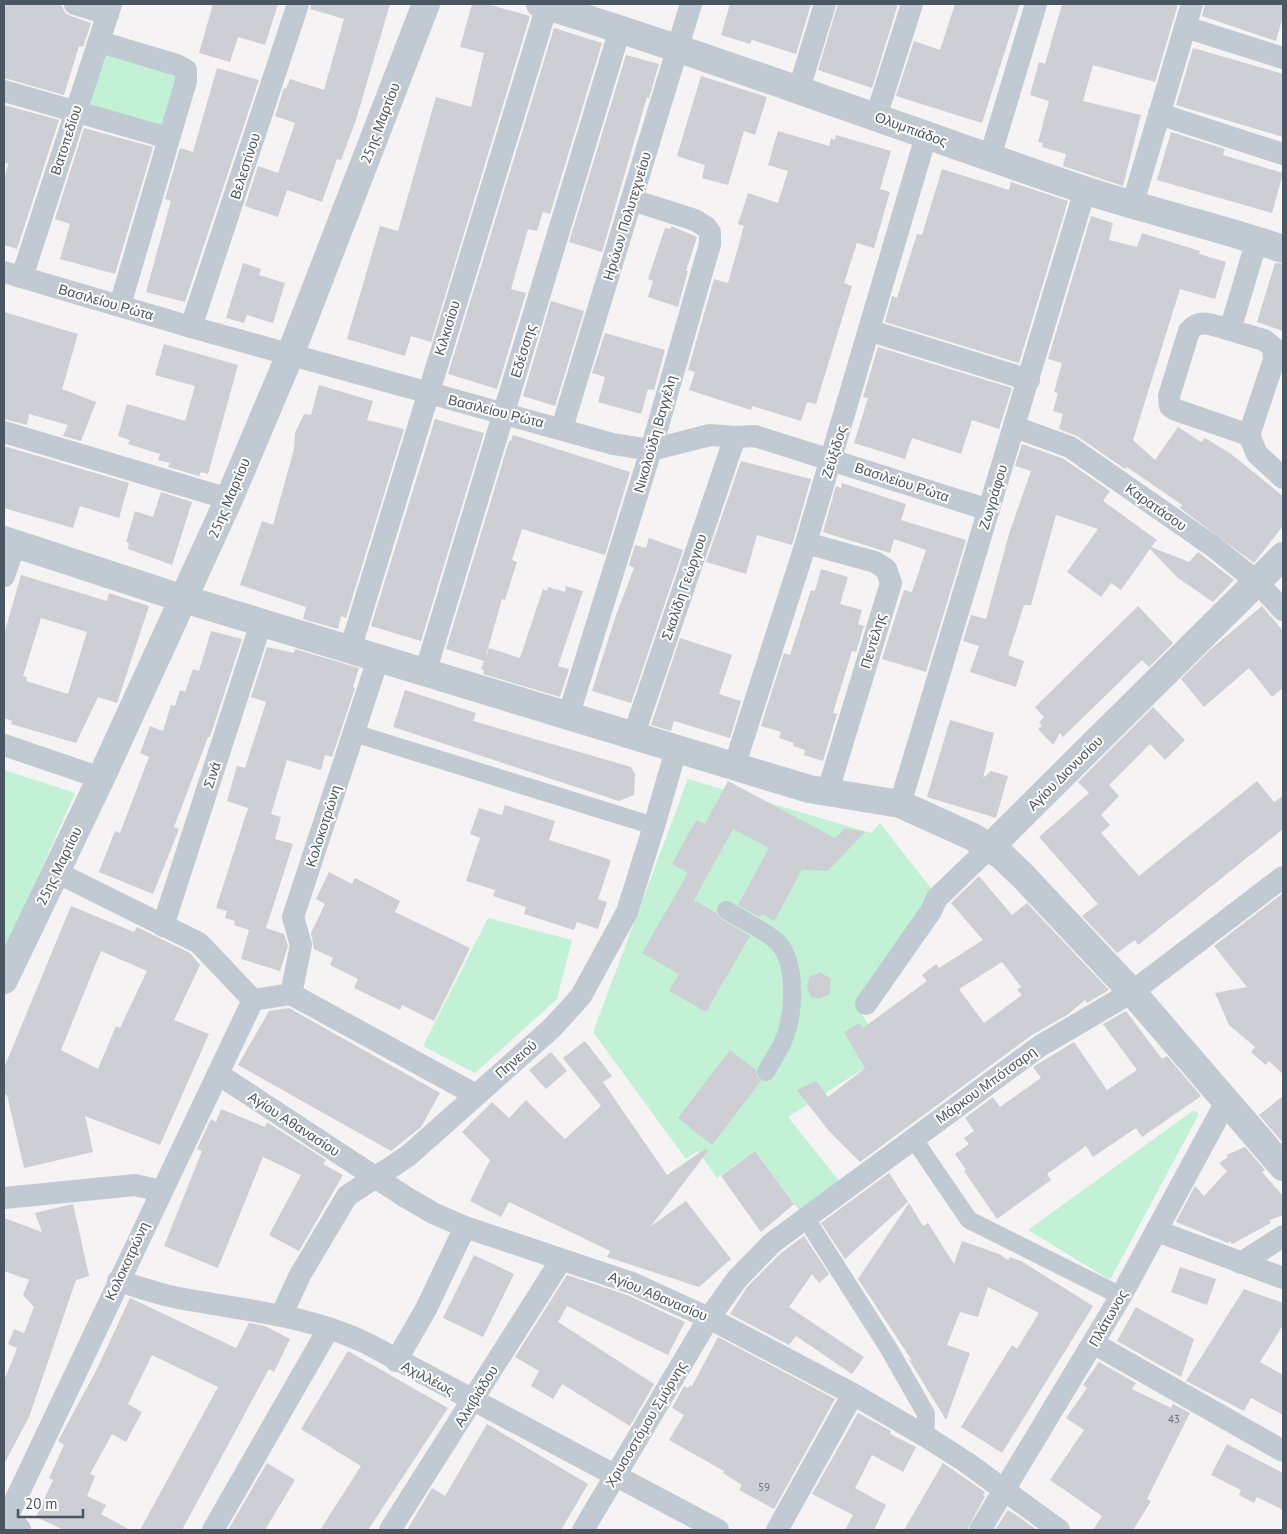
<svg xmlns="http://www.w3.org/2000/svg" width="1287" height="1534" viewBox="0 0 1287 1534" font-family="'PT Sans',sans-serif">
<style>
.green{fill:#c3f1d5}
.building{fill:#cdcfd5;fill-rule:evenodd}
.lines{fill:none;stroke-linecap:round;stroke-linejoin:round}
.pedestrian{stroke:#c1cad2;stroke-width:18}
.minor{stroke:#c1cad2;stroke-width:22}
.tertiary{stroke:#c1cad2;stroke-width:28}
.labels{text-anchor:middle;dominant-baseline:central;stroke-width:4;stroke-linejoin:round;paint-order:stroke}
.number-label{font-size:11px;fill:#6b747e}
.street-label{font-size:14px;fill:#4a5661;stroke:#fff}
</style>
<rect width="100%" height="100%" fill="#f5f3f3"/>
<g class="green">
<path d="M104,53L181,77L164,131L87,106Z"/>
<path d="M4,770L75,793L4,953Z"/>
<path d="M688,779L871,833L880,823L933,891L856,1003L885,1055L788,1117L840,1182L799,1210L755,1151L717,1178L698,1151L686,1159L593,1032Z"/>
<path d="M488,918L572,940L557,999L475,1073L423,1046Z"/>
<path d="M1194,1110L1199,1114L1110,1280L1028,1230Z"/>
</g>
<g class="building">
<path d="M4,4H55L62,6L65,13L71,16L91,23L83,47L79,46L64,95L4,78Z"/>
<path d="M213,4H278L265,45L238,37L230,62L199,53Z"/>
<path d="M311,4H390L356,120L341,160L337,159L322,202L287,190L278,217L245,206L258,166L278,173L295,123L275,116L284,88L286,89L290,79L324,90L344,19L310,9Z"/>
<path d="M472,4H487L530,16L431,342L411,336L405,356L347,339L380,226L398,231L436,97L471,107L484,53L460,47Z"/>
<path d="M730,4H811L796,54L752,40L750,44L721,35Z"/>
<path d="M838,4H898L872,88L818,70Z"/>
<path d="M955,4H1020L982,123L896,96L914,41L940,50Z"/>
<path d="M1062,4H1178L1155,82L1093,65L1083,101L1141,115L1123,186L1063,166L1066,154L1042,147L1043,143L1038,142L1049,101L1030,95L1039,62L1045,64Z"/>
<path d="M1205,4H1283V16L1276,41L1202,16Z"/>
<path d="M554,28L602,43L550,214L543,212L537,231L528,229L511,289L526,293L497,389L448,374Z"/>
<path d="M1193,48L1283,74V137L1176,105Z"/>
<path d="M626,55L659,64L649,98L647,97L602,252L569,242Z"/>
<path d="M217,68L259,80L185,302L146,292L171,201L165,199L180,148L193,152Z"/>
<path d="M701,76L767,97L755,135L744,131L728,185L702,178L705,165L677,156Z"/>
<path d="M4,105L59,120L17,249L4,245V180L8,164L4,162Z"/>
<path d="M84,128L153,147L115,274L60,259L70,224L55,219Z"/>
<path d="M778,131L829,146L831,138L835,140L836,135L891,151L880,189L890,192L874,248L857,243L844,283L852,286L816,404L807,402L801,421L752,406L751,410L689,390L695,372L688,370L714,279L728,283L744,226L738,224L748,193L778,203L788,171L768,165Z"/>
<path d="M1171,132L1225,149L1223,155L1283,173L1272,213L1157,180Z"/>
<path d="M942,169L1009,190L1011,182L1068,201L1019,363L885,322L892,296L897,298L917,234L922,235Z"/>
<path d="M1091,216L1113,223L1109,240L1137,247L1142,233L1200,251L1199,254L1226,262L1215,299L1180,289L1133,440L1155,460L1178,427L1201,442L1205,438L1231,454L1283,496V526L1254,563L1180,508L1182,505L1127,467L1125,469L1077,436L1059,429L1063,414L1053,411L1058,393L1054,392L1062,363L1048,359Z"/>
<path d="M671,226L697,237L686,271H688L678,307L648,297L653,281L648,279L665,228L671,229Z"/>
<path d="M243,263L261,269L259,275L285,283L273,323L247,315L244,323L226,318Z"/>
<path d="M1275,263L1283,264V331L1257,322Z"/>
<path d="M551,301L584,311L555,406L523,396Z"/>
<path d="M4,312L78,334L62,389L96,402L81,441L63,436L68,425L29,414L27,425L4,419Z"/>
<path d="M605,333L665,350L654,390L648,389L641,414L598,402L605,377L592,373Z"/>
<path d="M164,344L238,365L208,474L201,472L199,476L168,467L170,463L158,460L160,454L128,444L130,440L118,436L127,404L185,421L195,386L155,375Z"/>
<path d="M878,347L1012,388L999,429L972,420L961,454L912,438L905,459L854,443L868,398L863,397Z"/>
<path d="M319,385L373,401L367,420L404,429L346,618L341,616L338,629L303,619L306,607L240,585L262,521L273,525L294,449L295,433L304,414L311,415Z"/>
<path d="M435,419L484,433L421,641L371,626Z"/>
<path d="M513,435L630,472L605,555L522,529L512,560L517,562L505,600L502,599L485,659L489,648L520,658L543,589L547,591L548,587L565,592L566,586L583,591L558,666L569,669L560,697L483,674L484,670L481,669L484,661L446,649L509,441H511Z"/>
<path d="M1022,444L1064,459L1110,491L1103,501L1157,540L1151,547L1189,562L1198,552L1234,580L1213,602L1178,578L1150,549L1121,590L1111,583L1101,597L1067,572L1098,529L1056,515L1031,605H1024L1008,655L1024,661L1016,687L970,672L979,646L963,641L971,615L986,619L1009,534L1031,471L1015,466Z"/>
<path d="M4,446L129,483L119,518L80,506L73,528L4,508Z"/>
<path d="M741,461L811,479L792,545L757,535L746,574L706,562Z"/>
<path d="M842,483L906,504L901,520L966,540L926,672L882,659L904,590L912,592L926,550L894,539L890,553L823,532L836,486L841,488Z"/>
<path d="M161,492L192,502L172,565L128,549L129,543L126,542L135,511L153,517Z"/>
<path d="M649,538L683,550L631,703L592,691L615,618L634,568L629,565L635,545L646,548Z"/>
<path d="M821,569L848,577L840,604L862,610L858,624L864,626L856,652L852,651L833,713L837,714L823,761L804,755L805,750L793,746L794,743L779,738L781,732L761,726L784,653L790,655L811,590L815,591Z"/>
<path d="M21,575L107,601L109,593L149,606L117,703L98,697L76,743L11,724L12,721L4,718V634ZM41,618L87,632L68,694L26,681L27,677L23,676Z"/>
<path d="M1138,606L1173,643L1149,667L1142,660L1063,737L1060,733L1053,745L1038,729L1042,726L1039,722L1044,717L1035,707Z"/>
<path d="M1262,606L1283,631V688L1272,697L1249,668L1204,707L1181,679L1211,649Z"/>
<path d="M211,631L242,639L210,737H208L174,827L179,829L153,894L99,872L115,831L120,833L149,757L140,753L150,726L163,731L171,705L175,706L180,690L185,692L193,669L199,671Z"/>
<path d="M680,638L732,655L719,694L741,701L730,738L674,721L671,731L651,725Z"/>
<path d="M267,647L294,653L295,649L359,668L353,687L355,688L332,757L325,755L321,770L287,760L271,814L281,817L275,839L293,844L266,928L284,934L288,946L280,971L241,959L249,930L234,925L235,921L225,918L227,911L216,908L248,808L227,801L237,766L245,768L266,702L251,697Z"/>
<path d="M405,690L476,713L473,721L631,767L635,774L634,795L619,801L393,727Z"/>
<path d="M1153,707L1185,740L1165,760L1150,744L1109,785L1119,796L1101,815L1110,825L1101,833L1139,876L1257,781L1274,802L1283,796V829L1138,945L1135,940L1117,953L1082,916L1098,904L1039,837L1089,793L1078,782Z"/>
<path d="M950,720L994,733L983,778L991,771L1008,776L996,818L927,797Z"/>
<path d="M728,781L835,838L845,828L865,832L828,871L802,870L774,921L762,914L760,917L738,905L769,848L733,829L694,900L716,913L721,919L750,936L706,1012L669,991L679,974L642,953L688,873L672,864L696,820L705,824Z"/>
<path d="M505,805L555,821L549,840L611,860L598,899L607,902L598,929L577,922L574,930L524,914L526,907L493,896L495,890L466,881L480,838L470,834L479,808L502,815Z"/>
<path d="M329,872L352,884L355,878L400,901L395,912L470,948L434,1021L402,1005L400,1010L354,988L358,979L330,965L333,958L314,949L311,933L325,904L316,899Z"/>
<path d="M979,876L1012,915L1027,903L1109,990L1087,1003L1085,1000L1067,1015L1032,1035L860,1162L828,1130L797,1090L816,1081L828,1097L865,1068L844,1032L859,1023L863,1028L927,981L922,975L936,964L939,968L983,940L951,903ZM1002,962L1021,987L1017,990L1022,995L984,1023L959,989Z"/>
<path d="M1283,893V1074L1269,1061L1266,1065L1251,1052L1255,1047L1229,1025L1215,993L1247,987L1214,946Z"/>
<path d="M71,906L134,932L137,927L190,953L200,965L174,1020L209,1034L160,1145L85,1116L93,1152L24,1168L7,1095L4,1094V1068ZM101,951L147,971L120,1028L116,1026L98,1069L61,1050Z"/>
<path d="M820,972L831,979L830,994L819,999L811,997L807,988L809,977Z"/>
<path d="M289,1008L440,1093L421,1127L391,1151L238,1065L269,1011Z"/>
<path d="M1126,1011L1162,1059L1167,1056L1201,1096L1142,1137L1136,1128L1093,1157L1086,1146L1047,1174L1051,1180L997,1219L964,1171L966,1170L955,1154L969,1144L964,1138L974,1131L965,1118L993,1097L1000,1107L1041,1078L1033,1067L1074,1042L1107,1090L1137,1070L1103,1024Z"/>
<path d="M585,1041L612,1076L603,1082L667,1175L705,1149L708,1151L651,1226L686,1201L731,1259L699,1287L607,1257L610,1251L509,1202L501,1217L470,1201L490,1160L462,1132L492,1102L509,1118L526,1100L565,1139L601,1106L563,1058Z"/>
<path d="M730,1050L756,1070L757,1077L761,1081L712,1145L678,1118Z"/>
<path d="M551,1052L567,1071L546,1089L529,1070Z"/>
<path d="M1283,1096V1143L1259,1115Z"/>
<path d="M221,1109L265,1127L267,1122L326,1160L323,1164L343,1175L299,1251L269,1235L301,1175L263,1157L218,1268L164,1246L202,1151L197,1149L211,1119L216,1122Z"/>
<path d="M1245,1147L1265,1170L1262,1172L1283,1196V1215L1269,1220L1271,1223L1232,1244L1230,1241L1228,1243L1176,1222L1195,1186L1204,1196L1227,1171L1219,1163L1228,1157L1226,1155Z"/>
<path d="M755,1151L794,1204L761,1232L721,1176Z"/>
<path d="M889,1173L908,1202L845,1259L821,1223Z"/>
<path d="M909,1203L923,1226L928,1223L954,1264L962,1241L999,1254L1008,1260L1010,1257L1021,1261L1093,1306L1002,1453L961,1427L1012,1345L1017,1349L1039,1313L988,1287L978,1317L960,1312L947,1345L970,1353L946,1420L908,1358L913,1362L858,1279Z"/>
<path d="M73,1204L89,1276L76,1280L29,1417L4,1464V1381L17,1348L8,1344L14,1329L24,1333L34,1307L23,1295L29,1280L4,1271V1218L42,1232L35,1213Z"/>
<path d="M804,1236L829,1274L819,1283L812,1274L789,1307L864,1357L852,1374L796,1336L789,1345L730,1314L747,1287L781,1253Z"/>
<path d="M474,1255L514,1274L483,1337L443,1318Z"/>
<path d="M1180,1267L1216,1279L1207,1305L1171,1292Z"/>
<path d="M567,1275L627,1295L685,1322L668,1355L567,1306L558,1322L654,1384L630,1426L562,1384L553,1399L531,1386L539,1371L515,1357Z"/>
<path d="M1244,1289L1283,1303V1325L1260,1362L1283,1375V1415L1251,1398L1244,1411L1186,1381Z"/>
<path d="M130,1298L236,1348L249,1323L265,1326L290,1339L274,1372L269,1369L182,1530H140L218,1387L152,1355L128,1404L142,1412L126,1442L112,1434L90,1474L95,1476L87,1496L106,1505L101,1514L130,1530H64L36,1517L53,1480L49,1478L64,1445L58,1441L97,1369Z"/>
<path d="M1136,1307L1194,1339L1181,1377L1117,1341Z"/>
<path d="M718,1337L835,1399L774,1509L739,1490L742,1485L723,1473L724,1471L669,1440L684,1415L672,1408L684,1386L688,1388L690,1385L692,1386Z"/>
<path d="M348,1351L448,1408L368,1530H320L361,1466L301,1429Z"/>
<path d="M1099,1362L1136,1383L1132,1389L1171,1408L1173,1404L1190,1413L1147,1499L1151,1501L1133,1530H1093L1102,1516L1050,1480L1084,1430L1066,1418L1087,1388L1083,1385Z"/>
<path d="M858,1413L891,1431L890,1434L916,1447L903,1472L872,1455L855,1488L886,1505L874,1530H845L853,1515L812,1494Z"/>
<path d="M487,1424L588,1484L561,1530H407L432,1488L445,1496Z"/>
<path d="M1227,1444L1283,1473V1510L1257,1497L1254,1503L1239,1495L1241,1490L1211,1475Z"/>
<path d="M267,1463L295,1480L265,1530H228Z"/>
<path d="M943,1463L985,1492L983,1495L985,1496L967,1530H904Z"/>
<path d="M1008,1510L1016,1515L1037,1530H995Z"/>
</g>
<g class="lines">
<g class="pedestrian">
<path d="M354,733L654,826"/>
<path d="M726,910C742,920 761,928 775,940C797,958 794,1007 787,1031C783,1046 773,1059 766,1072"/>
<path d="M913,1138L969,1220L1121,1296"/>
<path d="M805,1217L889,1349L926,1414L925,1436"/>
</g>
<g class="minor">
<path d="M75,4L108,14"/>
<path d="M1185,27L1283,58"/>
<path d="M100,42L177,65L186,70V81L120,305"/>
<path d="M799,89L825,4"/>
<path d="M4,91L168,138"/>
<path d="M1159,114L1283,154"/>
<path d="M876,117L912,4"/>
<path d="M990,157L1036,4"/>
<path d="M1132,206L1192,4"/>
<path d="M4,272L191,327L613,444L651,450L710,435L735,437L755,436L989,510"/>
<path d="M22,277L111,4"/>
<path d="M191,327L298,4"/>
<path d="M1230,330L1264,340L1273,347L1274,360L1249,435L1176,410L1170,406L1169,396L1189,331C1200,317 1215,326 1230,330L1257,240"/>
<path d="M871,331L1029,380"/>
<path d="M1015,427L1070,447L1214,547L1257,582L1283,610"/>
<path d="M562,428L691,4"/>
<path d="M4,432L229,499"/>
<path d="M1249,435L1257,454L1283,478"/>
<path d="M806,543L875,562L886,569L891,583L827,794"/>
<path d="M4,576L15,544"/>
<path d="M350,650L547,6"/>
<path d="M425,673L620,29"/>
<path d="M568,717L651,450L710,244V232L706,227L695,220L632,200"/>
<path d="M633,737L735,437"/>
<path d="M4,745L101,778"/>
<path d="M734,767L806,543L926,136"/>
<path d="M900,804L1085,190"/>
<path d="M56,872L199,943L253,1000L291,994L476,1095"/>
<path d="M163,926L261,623"/>
<path d="M291,994L301,945L293,917L378,659"/>
<path d="M866,1004L931,911L937,898L990,847"/>
<path d="M218,1074L404,1196L433,1213L465,1227L632,1283L709,1318L853,1394L925,1436L966,1462L1059,1530"/>
<path d="M4,1198L135,1185L161,1191"/>
<path d="M1157,1231L1283,1278"/>
<path d="M1241,1263L1283,1236"/>
<path d="M118,1281C136,1286 155,1293 174,1297C238,1310 308,1314 368,1344L718,1530"/>
<path d="M281,1316L300,1275L347,1196L408,1156L553,1027L581,996L627,912L654,826L676,750"/>
<path d="M1093,1343L1283,1451"/>
<path d="M396,1361L426,1309L465,1227"/>
<path d="M4,1524L253,1000"/>
<path d="M213,1530L329,1328"/>
<path d="M390,1530L561,1260"/>
<path d="M583,1530L709,1318L737,1279L772,1243L1040,1046L1132,992L1283,877"/>
<path d="M777,1530L853,1394"/>
<path d="M980,1530L1121,1296L1227,1100"/>
</g>
<g class="tertiary">
<path d="M540,4C724,61 905,129 1087,191C1152,212 1219,227 1283,249"/>
<path d="M4,540L184,599L809,789L900,804L973,837L1002,856L1023,876L1132,992L1283,1167"/>
<path d="M990,847L1283,556"/>
<path d="M4,980L101,778L229,499L290,355L426,4"/>
<path d="M4,1521L17,1530"/>
</g>
</g>
<g class="labels">
<g class="number-label">
<text x="1174" y="1419">43</text>
<text x="764" y="1487">59</text>
</g>
<g class="street-label">
<text transform="translate(380 123) rotate(-69)">25ης Μαρτίου</text>
<text transform="translate(911 129) rotate(20)">Ολυμπιάδος</text>
<text transform="translate(66 140) rotate(-72)">Βατοπεδίου</text>
<text transform="translate(245 166) rotate(-72)">Βελεστίνου</text>
<text transform="translate(627 216) rotate(-73)">Ηρώων Πολυτεχνείου</text>
<text transform="translate(106 302) rotate(16)">Βασιλείου Ρώτα</text>
<text transform="translate(447 328) rotate(-73)">Κιλκισίου</text>
<text transform="translate(523 351) rotate(-73)">Εδέσσης</text>
<text transform="translate(496 411) rotate(14)">Βασιλείου Ρώτα</text>
<text transform="translate(655 434) rotate(-74)">Νικολούδη Βαγγέλη</text>
<text transform="translate(834 452) rotate(-73)">Ζεύξιδος</text>
<text transform="translate(902 482) rotate(18)">Βασιλείου Ρώτα</text>
<text transform="translate(993 497) rotate(-73)">Ζωγράφου</text>
<text transform="translate(229 498) rotate(-67)">25ης Μαρτίου</text>
<text transform="translate(1156 507) rotate(35)">Καρατάσου</text>
<text transform="translate(684 587) rotate(-71)">Σκαλίδη Γεώργιου</text>
<text transform="translate(873 641) rotate(-73)">Πεντέλης</text>
<text transform="translate(1065 773) rotate(-45)">Αγίου Διονυσίου</text>
<text transform="translate(212 775) rotate(-72)">Σινά</text>
<text transform="translate(323 826) rotate(-72)">Κολοκοτρώνη</text>
<text transform="translate(59 866) rotate(-64)">25ης Μαρτίου</text>
<text transform="translate(516 1059) rotate(-41)">Πηνειού</text>
<text transform="translate(986 1085) rotate(-36)">Μάρκου Μπότσαρη</text>
<text transform="translate(294 1124) rotate(33)">Αγίου Αθανασίου</text>
<text transform="translate(127 1261) rotate(-65)">Κολοκοτρώνη</text>
<text transform="translate(658 1296) rotate(23)">Αγίου Αθανασίου</text>
<text transform="translate(1108 1318) rotate(-60)">Πλάτωνος</text>
<text transform="translate(428 1378) rotate(28)">Αχιλλέως</text>
<text transform="translate(476 1396) rotate(-58)">Αλκιβιάδου</text>
<text transform="translate(646 1424) rotate(-59)">Χρυσοστόμου Σμύρνης</text>
</g>
</g>
<rect width="1287" height="1534" fill="none" stroke="#4a5661" stroke-width="10"/>
<path d="M18 1509v8h65v-8" fill="none" stroke="#4a5661" stroke-width="2.5"/>
<text x="25" y="1509" font-size="15" fill="#4a5661" stroke="#ffffff" stroke-width="4" paint-order="stroke">20 m</text>
</svg>
